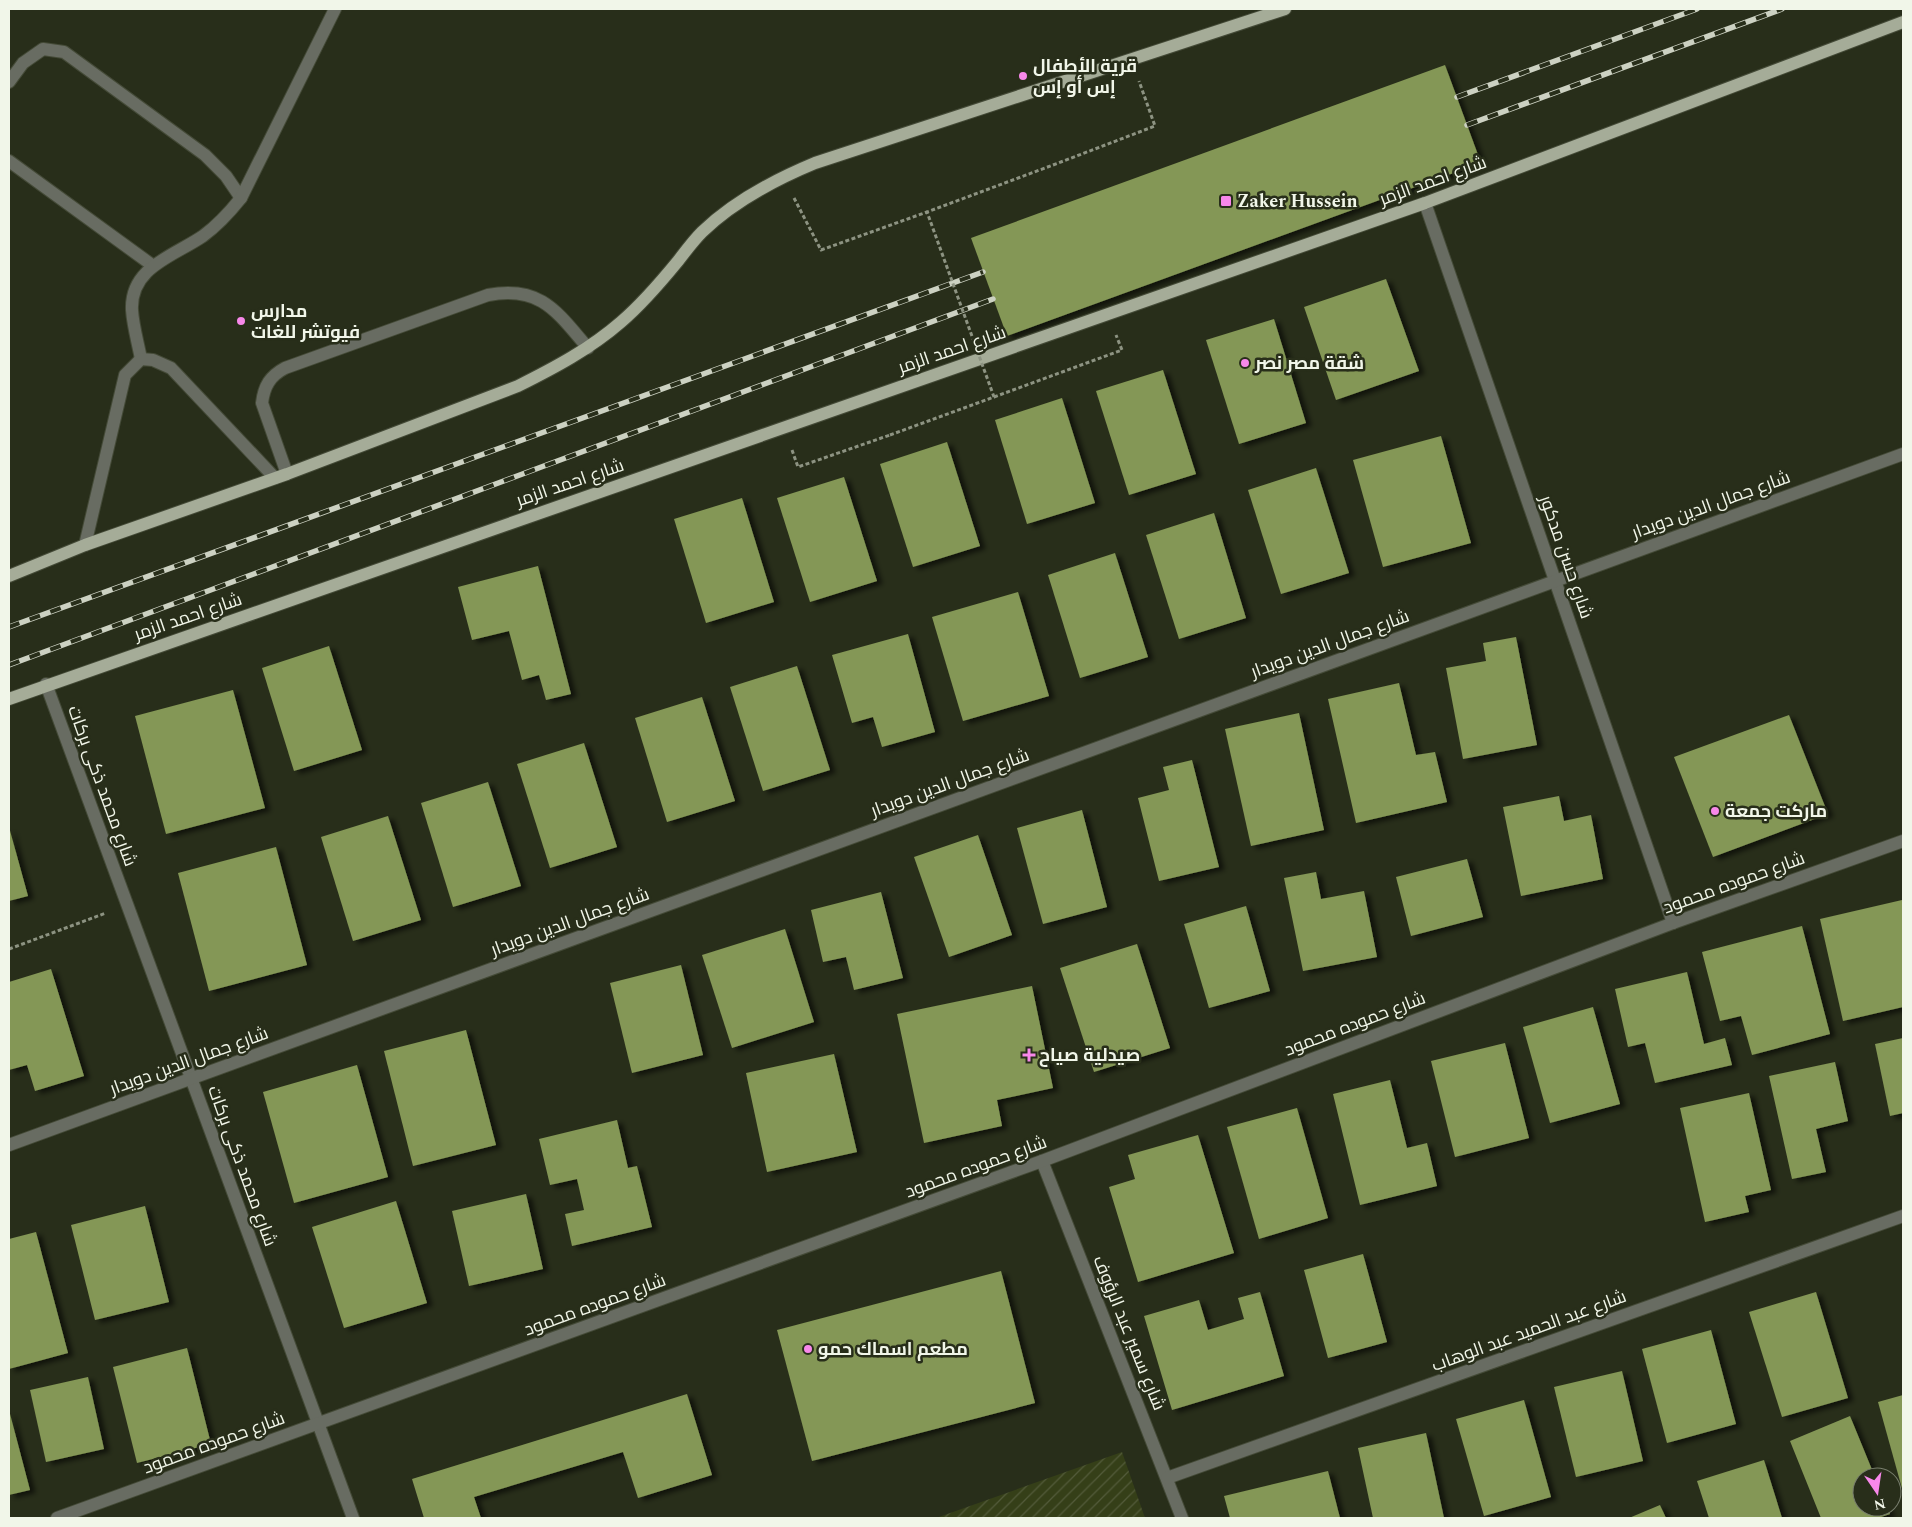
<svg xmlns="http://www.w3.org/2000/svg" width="1912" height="1527" viewBox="0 0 1912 1527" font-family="Spectral,Cairo,serif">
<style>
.garden{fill:url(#garden-furrows)}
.building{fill:#849756;filter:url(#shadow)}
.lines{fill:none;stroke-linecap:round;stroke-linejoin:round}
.minor-casing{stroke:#444a37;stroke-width:14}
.major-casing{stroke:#444a37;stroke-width:14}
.path{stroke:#8d9382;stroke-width:3;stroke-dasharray:4 2.5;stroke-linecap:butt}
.minor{stroke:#686c62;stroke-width:12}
.major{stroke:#a5ac98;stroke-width:12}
.rail-casing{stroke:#ccd1c2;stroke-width:5.5}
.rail{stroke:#282e1a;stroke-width:4;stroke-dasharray:11;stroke-linecap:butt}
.path-bridge{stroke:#8d9382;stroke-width:3;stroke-dasharray:4 2.5;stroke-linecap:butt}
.poi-dot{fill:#f888ea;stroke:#282e1a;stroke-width:2}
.labels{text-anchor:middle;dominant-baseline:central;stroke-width:5;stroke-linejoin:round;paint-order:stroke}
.poi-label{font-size:18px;font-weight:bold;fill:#f1f6e9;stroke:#282e1a;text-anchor:start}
.street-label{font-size:18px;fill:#f1f6e9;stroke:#282e1a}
</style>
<defs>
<pattern id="garden-furrows" width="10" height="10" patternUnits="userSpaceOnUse" patternTransform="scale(1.25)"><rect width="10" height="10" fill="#353f18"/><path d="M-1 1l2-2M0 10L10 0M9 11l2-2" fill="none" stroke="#535b3a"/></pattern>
<filter id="shadow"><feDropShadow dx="5.5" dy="3" stdDeviation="2.5" flood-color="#0009"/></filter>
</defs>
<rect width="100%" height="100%" fill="#282e1a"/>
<path class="garden" d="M1122,1452L1145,1518H936Z"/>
<g class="building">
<path d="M1445,65L1481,163L1007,336L971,238Z"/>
<path d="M1386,279L1419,371L1336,400L1304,307Z"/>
<path d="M1274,319L1306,423L1239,444L1206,340Z"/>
<path d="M1163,370L1196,474L1129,495L1096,391Z"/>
<path d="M1062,398L1095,503L1027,524L995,420Z"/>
<path d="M1441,436L1471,543L1383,567L1353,460Z"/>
<path d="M947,442L980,546L913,567L880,464Z"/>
<path d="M1316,468L1349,573L1281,594L1248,490Z"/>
<path d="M844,477L877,581L810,602L777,498Z"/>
<path d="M742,498L774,602L706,623L674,519Z"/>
<path d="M1214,513L1246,618L1179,639L1146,535Z"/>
<path d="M1115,553L1148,657L1080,678L1048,575Z"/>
<path d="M538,566L571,694L546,700L539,675L522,680L509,631L472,640L458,587Z"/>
<path d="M1018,592L1049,696L963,721L932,617Z"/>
<path d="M908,634L935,732L882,747L873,717L852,723L832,655Z"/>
<path d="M1516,637L1537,745L1463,759L1446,668L1486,661L1483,643Z"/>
<path d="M329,646L362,750L294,771L262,668Z"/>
<path d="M797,666L830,770L763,791L730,687Z"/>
<path d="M1399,683L1416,755L1435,752L1447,802L1356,823L1328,699Z"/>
<path d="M233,690L265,808L166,834L135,716Z"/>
<path d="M702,697L735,801L667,822L635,718Z"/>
<path d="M1299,713L1324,830L1251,846L1225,729Z"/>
<path d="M1789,715L1828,814L1713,857L1674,757Z"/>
<path d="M584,743L617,847L550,868L517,764Z"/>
<path d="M1192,760L1219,867L1159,881L1138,798L1169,790L1163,767Z"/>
<path d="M488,782L521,886L453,907L421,803Z"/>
<path d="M1559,796L1564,821L1591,815L1603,879L1521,896L1503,807Z"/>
<path d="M1082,810L1107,907L1043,924L1017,828Z"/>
<path d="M388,816L421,920L353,941L321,837Z"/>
<path d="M9,827L28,896L9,901Z"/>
<path d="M978,835L1012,935L949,957L914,857Z"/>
<path d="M276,847L307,965L209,991L178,873Z"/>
<path d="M1467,859L1483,917L1411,936L1396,877Z"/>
<path d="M1316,872L1321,899L1364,891L1377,957L1303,971L1284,878Z"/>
<path d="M881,892L903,978L854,990L846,957L823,962L811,910Z"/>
<path d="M1902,900L1903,907V1007L1843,1021L1820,919Z"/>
<path d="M1246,906L1270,991L1209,1008L1184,924Z"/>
<path d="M1802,926L1830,1034L1752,1055L1741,1016L1720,1021L1702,952Z"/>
<path d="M785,929L814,1022L732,1048L702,955Z"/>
<path d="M1137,944L1170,1048L1094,1072L1060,968Z"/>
<path d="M681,965L703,1055L632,1073L610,983Z"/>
<path d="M51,969L84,1076L35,1091L27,1065L9,1070V982Z"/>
<path d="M1687,972L1704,1044L1725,1038L1732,1065L1655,1083L1645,1043L1628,1047L1615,989Z"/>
<path d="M1032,986L1053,1088L997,1100L1002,1126L924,1143L897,1014Z"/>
<path d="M1593,1007L1620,1104L1550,1123L1523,1027Z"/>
<path d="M466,1030L496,1145L413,1166L384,1051Z"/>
<path d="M1903,1038V1113L1890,1116L1875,1044Z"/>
<path d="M1505,1043L1529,1138L1455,1157L1431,1061Z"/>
<path d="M834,1054L857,1152L767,1172L746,1073Z"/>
<path d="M1835,1062L1848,1121L1816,1129L1826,1172L1792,1179L1769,1076Z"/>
<path d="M357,1065L388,1177L294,1203L263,1092Z"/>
<path d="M1390,1080L1407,1148L1427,1143L1437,1186L1360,1205L1333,1094Z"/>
<path d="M1749,1093L1771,1190L1745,1196L1749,1212L1705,1222L1680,1108Z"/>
<path d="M1297,1108L1328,1218L1259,1239L1227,1127Z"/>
<path d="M617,1120L628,1168L637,1166L652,1227L572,1246L565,1214L584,1210L577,1179L550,1185L539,1139Z"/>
<path d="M1198,1135L1234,1253L1138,1282L1109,1187L1135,1179L1128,1155Z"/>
<path d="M526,1194L543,1269L469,1286L452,1211Z"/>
<path d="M396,1201L427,1303L344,1328L312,1227Z"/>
<path d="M145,1206L169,1302L95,1320L71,1225Z"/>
<path d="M36,1232L68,1353L9,1369V1239Z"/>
<path d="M1363,1254L1387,1342L1328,1358L1304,1270Z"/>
<path d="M1001,1271L1035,1403L812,1461L777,1330Z"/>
<path d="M1260,1292L1284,1376L1172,1410L1144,1316L1199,1300L1208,1330L1244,1319L1238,1298Z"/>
<path d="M1816,1292L1848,1398L1782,1417L1749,1312Z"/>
<path d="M1711,1330L1736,1424L1667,1443L1642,1349Z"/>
<path d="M187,1348L211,1444L137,1463L113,1367Z"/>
<path d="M1622,1371L1643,1461L1576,1477L1554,1387Z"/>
<path d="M88,1377L104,1449L46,1462L30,1390Z"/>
<path d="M687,1394L712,1475L638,1498L623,1452L474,1497L481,1518H424L412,1479Z"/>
<path d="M1903,1395V1492L1878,1402Z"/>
<path d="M1524,1400L1551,1497L1484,1516L1456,1419Z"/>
<path d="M9,1410L30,1490L9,1495Z"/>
<path d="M1850,1416L1875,1477H1862V1507H1887L1890,1514L1878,1518H1821L1790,1441Z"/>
<path d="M1426,1433L1444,1518H1373L1358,1448Z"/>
<path d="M1764,1460L1782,1518H1709L1697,1481Z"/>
<path d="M1328,1471L1340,1518H1230L1224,1496Z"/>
<path d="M1660,1505L1666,1518H1629Z"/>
</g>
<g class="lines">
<g class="minor-casing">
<g id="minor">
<path d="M9,82L23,63L43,49L64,52L205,155L226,176L241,198"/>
<path d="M9,161L152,265"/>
<path d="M1425,203L1673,923"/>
<path d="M141,359C138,343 133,326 132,310C130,267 174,256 203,236C218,225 229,213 241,198L335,9"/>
<path d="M287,474L262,403C264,386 270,376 285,368L488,295C541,285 557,312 588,348"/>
<path d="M85,545L125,375L141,359L153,360L171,368L275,478"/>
<path d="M46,684L353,1518"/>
<path d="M9,1145L1903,454"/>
<path d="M1042,1161L1182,1518"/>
<path d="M1167,1478L1903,1216"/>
<path d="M57,1518L1042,1161L1673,923L1903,841"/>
</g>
</g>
<g class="major-casing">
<g id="major">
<path d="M9,576L85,545L287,474L518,386C554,368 590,349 621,322C642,304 660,283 678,261C685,252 693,241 702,232C734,201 774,180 815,163L1285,9"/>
<path d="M9,699L1425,203L1903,22"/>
</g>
</g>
<g class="path">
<path d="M1053,165L1155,126L1139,81"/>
<path d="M794,198L821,250L927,212"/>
<path d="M994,397L1122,350L1116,335"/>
<path d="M792,450L798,467L890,435"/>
<path d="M9,949L106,913"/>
</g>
<use href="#minor" class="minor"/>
<use href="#major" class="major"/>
<g class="rail-casing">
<g id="rail">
<path d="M1457,97L1697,9"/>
<path d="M1467,125L1782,9"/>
<path d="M9,627L983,272"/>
<path d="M9,665L993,299"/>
</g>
</g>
<use href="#rail" class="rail"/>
<path class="path-bridge" d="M890,435L994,397L927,212L1053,165"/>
</g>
<g class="poi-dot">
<circle cx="1023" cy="76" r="5"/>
<rect x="1220" y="195" width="12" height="12" rx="2.5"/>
<circle cx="241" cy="321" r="5"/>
<circle cx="1245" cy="363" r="5"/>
<circle cx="1715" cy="811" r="5"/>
<path d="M1026.5 1047.5h5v5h5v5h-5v5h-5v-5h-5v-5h5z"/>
<circle cx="808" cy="1349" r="5"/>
</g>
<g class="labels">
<g class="poi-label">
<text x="1033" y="66">قرية الأطفال<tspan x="1033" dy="21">إس أو إس</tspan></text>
<text x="1237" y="201">Zaker Hussein</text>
<text x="251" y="311">مدارس<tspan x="251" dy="21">فيوتشر للغات</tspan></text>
<text x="1255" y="363">شقة مصر نصر</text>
<text x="1725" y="811">ماركت جمعة</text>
<text x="1039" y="1055">صيدلية صياح</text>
<text x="818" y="1349">مطعم اسماك حمو</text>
</g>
<g class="street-label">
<text transform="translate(1433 181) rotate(-20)">شارع احمد الزمر</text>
<text transform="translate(952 350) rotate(-19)">شارع احمد الزمر</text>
<text transform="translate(570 483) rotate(-19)">شارع احمد الزمر</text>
<text transform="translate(1711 505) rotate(-20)">شارع جمال الدين دويدار</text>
<text transform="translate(1566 557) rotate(71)">شارع حسن مدكور</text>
<text transform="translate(188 617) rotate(-19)">شارع احمد الزمر</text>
<text transform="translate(1330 644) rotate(-20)">شارع جمال الدين دويدار</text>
<text transform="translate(950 783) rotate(-20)">شارع جمال الدين دويدار</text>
<text transform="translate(102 786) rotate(70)">شارع محمد ذكى بركات</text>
<text transform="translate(1734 883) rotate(-20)">شارع حموده محمود</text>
<text transform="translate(570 922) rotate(-20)">شارع جمال الدين دويدار</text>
<text transform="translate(1355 1024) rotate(-21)">شارع حموده محمود</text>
<text transform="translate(189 1061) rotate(-20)">شارع جمال الدين دويدار</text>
<text transform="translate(242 1166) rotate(70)">شارع محمد ذكى بركات</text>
<text transform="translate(976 1167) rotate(-20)">شارع حموده محمود</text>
<text transform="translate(595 1305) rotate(-20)">شارع حموده محمود</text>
<text transform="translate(1529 1331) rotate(-20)">شارع عبد الحميد عبد الوهاب</text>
<text transform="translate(1129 1333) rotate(68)">شارع سمير عبد الرؤوف</text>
<text transform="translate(214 1443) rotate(-20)">شارع حموده محمود</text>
</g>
</g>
<rect width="1912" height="1527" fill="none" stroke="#f1f6e9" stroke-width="20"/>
<g transform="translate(1877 1492) rotate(167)"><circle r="24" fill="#282e1a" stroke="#787e6d"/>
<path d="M0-4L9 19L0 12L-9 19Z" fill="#f888ea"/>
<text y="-8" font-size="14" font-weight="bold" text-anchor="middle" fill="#f1f6e9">N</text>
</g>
</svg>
